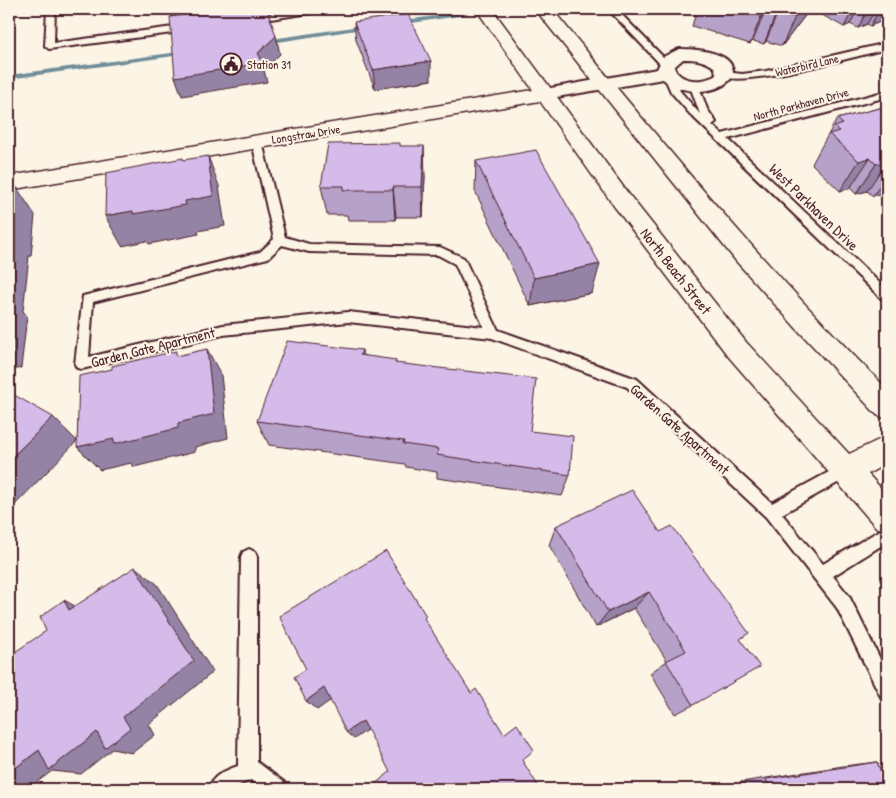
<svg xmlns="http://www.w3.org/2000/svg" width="896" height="798" viewBox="0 0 896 798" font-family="'Patrick Hand',sans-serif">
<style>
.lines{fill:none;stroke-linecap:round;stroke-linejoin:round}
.stream{fill:#6f8d99;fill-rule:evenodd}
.lane-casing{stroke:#4a1f2b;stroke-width:4}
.street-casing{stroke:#4a1f2b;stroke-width:4}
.secondary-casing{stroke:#4a1f2b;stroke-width:3}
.lane{fill:#fcf5e5;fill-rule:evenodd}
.street{fill:#fcf5e5;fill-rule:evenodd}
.secondary{fill:#fcf5e5;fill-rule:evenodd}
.wall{fill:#b6a1c9;stroke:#4a1f2b}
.shaded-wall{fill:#9483a4;stroke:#4a1f2b}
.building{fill:#d4bbea;stroke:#4a1f2b}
.labels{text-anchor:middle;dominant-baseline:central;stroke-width:4;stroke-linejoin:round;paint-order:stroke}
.far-poi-label{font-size:12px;fill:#4a1f2b;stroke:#fcf5e5;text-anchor:start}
.far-street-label{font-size:12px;fill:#4a1f2b;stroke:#fcf5e5}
.street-label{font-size:15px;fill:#4a1f2b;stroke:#fcf5e5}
</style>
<rect width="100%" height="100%" fill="#fcf5e5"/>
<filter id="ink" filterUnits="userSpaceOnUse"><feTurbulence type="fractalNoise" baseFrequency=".02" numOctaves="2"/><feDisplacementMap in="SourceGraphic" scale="10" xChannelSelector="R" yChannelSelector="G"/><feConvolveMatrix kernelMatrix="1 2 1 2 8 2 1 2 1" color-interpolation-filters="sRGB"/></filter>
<g filter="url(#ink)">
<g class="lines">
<g class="stream">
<path d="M457,13L460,15L459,16L398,25L395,23L398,21Z"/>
<path d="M367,25L369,26V28L265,44L262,42L265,40Z"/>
<path d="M186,51L189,53L188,54L9,79V75Z"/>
</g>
<g class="lane-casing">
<g id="lane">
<path d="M47,9H55L54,43L188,25L192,28L188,31L49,49L45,46Z"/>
<path d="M307,9H327L323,11L251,22L247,19L251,16Z"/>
<path d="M608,9H616L668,62V66H662Z"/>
<path d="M887,43V49C860,55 738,90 720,75L725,72L742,74L766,71Z"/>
<path d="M668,71L673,74L680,91L700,114L690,86L692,84H698L707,109L716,122L712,125L722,134L887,91V97L728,139L887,290V302L883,300L690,114L671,92L663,74Z"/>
<path d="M257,139L262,142L285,237L309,244L440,247L464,258L498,330L637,379L772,503L840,466L845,464L850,466L852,471L850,476L782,514L823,564L887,526V542L833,576L849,596L887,673V700L881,697L837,608L766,517L627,387L492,338L348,322L223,335L82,369L77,368L75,364L83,296L260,252L274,239L252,142ZM282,245L309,252L438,255L455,264L484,327L348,312L223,325L89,357L93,302L268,258Z"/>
<path d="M249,549L255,552L257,557V762L284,782L287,789H262L251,780L230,789H208C213,775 224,771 238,766L241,557L243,552Z"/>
</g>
</g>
<g class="street-casing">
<path id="street" d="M679,49C695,49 737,51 733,76C719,96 681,95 663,79L545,99L539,98L536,94L539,90L545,89L657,69L663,57ZM683,59C695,59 706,60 715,68L716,75C704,83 679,83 674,67Z"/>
</g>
<g class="secondary-casing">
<g id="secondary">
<path d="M476,9H492L630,196L746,342L849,454L887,436V463L868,474L887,495V531L876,527L728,356L614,206L540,101L9,190V176L533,90Z"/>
<path d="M535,9H552C659,140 767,270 887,389V419L877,415L796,328L736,261Z"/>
</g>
</g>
<use href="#lane" class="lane"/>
<use href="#street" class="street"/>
<use href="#secondary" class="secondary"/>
</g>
<g class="wall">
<path d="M697,9H810L782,46L766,41L764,44L753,41L750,44L692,26Z"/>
<path d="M811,9H887V19L870,26L867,24L858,28L850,24L844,27Z"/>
<path d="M354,22L431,80L375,89L356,40Z"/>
<path d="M887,106V192L873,196L867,191L856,194L850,188L840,191L812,164L820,149L837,119Z"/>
<path d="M401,146L425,176L423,217H396L395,220H348L347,215H327L321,186Z"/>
<path d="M476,161L592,293L530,306L475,191Z"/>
<path d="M362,350L363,356L396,363L530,431L570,475L562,496L437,478V472L406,467L405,464L269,445L257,421Z"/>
<path d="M556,526L660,532L740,639L693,705L675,714L650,673L667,661L634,608L596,627L549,545Z"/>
<path d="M877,762L887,789H743L741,782L843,766Z"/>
</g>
<g class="shaded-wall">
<path d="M169,9H281L175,26Z"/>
<path d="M801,9H810L782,46L795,17Z"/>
<path d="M853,9H858L850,24L844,27Z"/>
<path d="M868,9H876L867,24L858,28Z"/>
<path d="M880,9H887V19L870,26Z"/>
<path d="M765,11L753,41L750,44L762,14Z"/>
<path d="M778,12L766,41L764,44L776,14Z"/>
<path d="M276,36L280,54L264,70L267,82L182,96L175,77L258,53Z"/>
<path d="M431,61V80L375,89L373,70Z"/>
<path d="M9,114L10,117L9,131Z"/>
<path d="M424,146L425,176L423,217L422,187Z"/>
<path d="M208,156L219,186L225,226L198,231L199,234L149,244L147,241L122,246L105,216L185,201Z"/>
<path d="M870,158L850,188L840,191L859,161Z"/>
<path d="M887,161L867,191L856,194L876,164Z"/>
<path d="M887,175V192L873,196Z"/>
<path d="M15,185L35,215L31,256H29L23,311L27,316L21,368L9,371V227Z"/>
<path d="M393,187L396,217L395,220L393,190Z"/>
<path d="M600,264L592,293L530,306L534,278Z"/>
<path d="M207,349L221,375L228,438L195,447V452L134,467L131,463L100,470L77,447L178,423Z"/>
<path d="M53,417L77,441L9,511V460Z"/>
<path d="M135,567L157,584L213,672L149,724L155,735L132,753L112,749L81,774L52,771L33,785L35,789H9V773L39,750L97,732L123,717Z"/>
<path d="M649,592L634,608L596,627L608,612Z"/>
<path d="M64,600L91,615L69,610Z"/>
<path d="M324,688L334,698L317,710L306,701Z"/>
<path d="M363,721L370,728L354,739L346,732Z"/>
</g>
<g class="building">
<path d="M226,9H267L276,36L258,53L263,63L175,77L170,17Z"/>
<path d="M743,9H801L795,17L778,12L776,14L765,11L762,14Z"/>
<path d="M408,14L431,61L373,70L354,22Z"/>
<path d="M887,106V161L876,164L870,158L859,161L829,134L839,131L834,127L843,124L837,119Z"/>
<path d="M400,143V146H424L422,187H393V190H343L344,186H321L328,144Z"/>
<path d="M536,150L600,264L534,278L476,161Z"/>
<path d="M208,156L213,196L185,201L186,205L133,214V211L105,216L106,173L183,158V160Z"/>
<path d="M15,185L9,226V227V186Z"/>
<path d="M287,341L362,350L360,355L396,360L395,363L536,379L530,431L573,436L570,475L437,455L438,449L403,444L404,441L257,421Z"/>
<path d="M207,349L214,414L178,423V428L114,444V439L77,447L79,376L112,369V366L176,351V356Z"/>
<path d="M9,392L53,417L9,460Z"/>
<path d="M632,490L660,532L672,526L749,633L740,639L760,667L693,705L666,661L686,651L649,592L608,612L556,526Z"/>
<path d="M386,551L426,616L424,618L471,693L476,689L504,734L517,724L534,750L522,760L540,789H378L375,784L390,772L363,721L346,732L324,688L306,701L294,677L306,669L279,616Z"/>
<path d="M135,567L194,661L123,717L130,728L105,748L97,732L49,770L39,750L9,773V656L46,631L40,617L64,600L69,610Z"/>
<path d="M877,762L887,787V789H770L766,779Z"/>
</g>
</g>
<defs>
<g id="civic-ring" transform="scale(1.125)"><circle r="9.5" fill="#fcf5e5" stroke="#4a1f2b" stroke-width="1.5"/><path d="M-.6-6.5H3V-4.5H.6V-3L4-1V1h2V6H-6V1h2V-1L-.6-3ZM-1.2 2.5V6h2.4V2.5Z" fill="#4a1f2b"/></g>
</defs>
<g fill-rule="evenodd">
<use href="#civic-ring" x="231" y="64"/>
</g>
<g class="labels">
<g class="far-poi-label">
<text x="247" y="64">Station 31</text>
</g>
<g class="far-street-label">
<text transform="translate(807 65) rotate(-13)">Waterbird Lane</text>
<text transform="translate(801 104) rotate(-15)">North Parkhaven Drive</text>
<text transform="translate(306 134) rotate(-9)">Longstraw Drive</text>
</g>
<g class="street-label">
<text transform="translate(814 207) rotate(44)">West Parkhaven Drive</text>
<text transform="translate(676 271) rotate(52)">North Beach Street</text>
<text transform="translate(153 347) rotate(-14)">Garden Gate Apartment</text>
<text transform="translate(680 429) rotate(42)">Garden Gate Apartment</text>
</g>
</g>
<rect width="896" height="798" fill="none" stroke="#fcf5e5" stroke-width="30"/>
<rect x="15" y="15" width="866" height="768" fill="none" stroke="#4a1f2b" stroke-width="2" filter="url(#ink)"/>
</svg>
